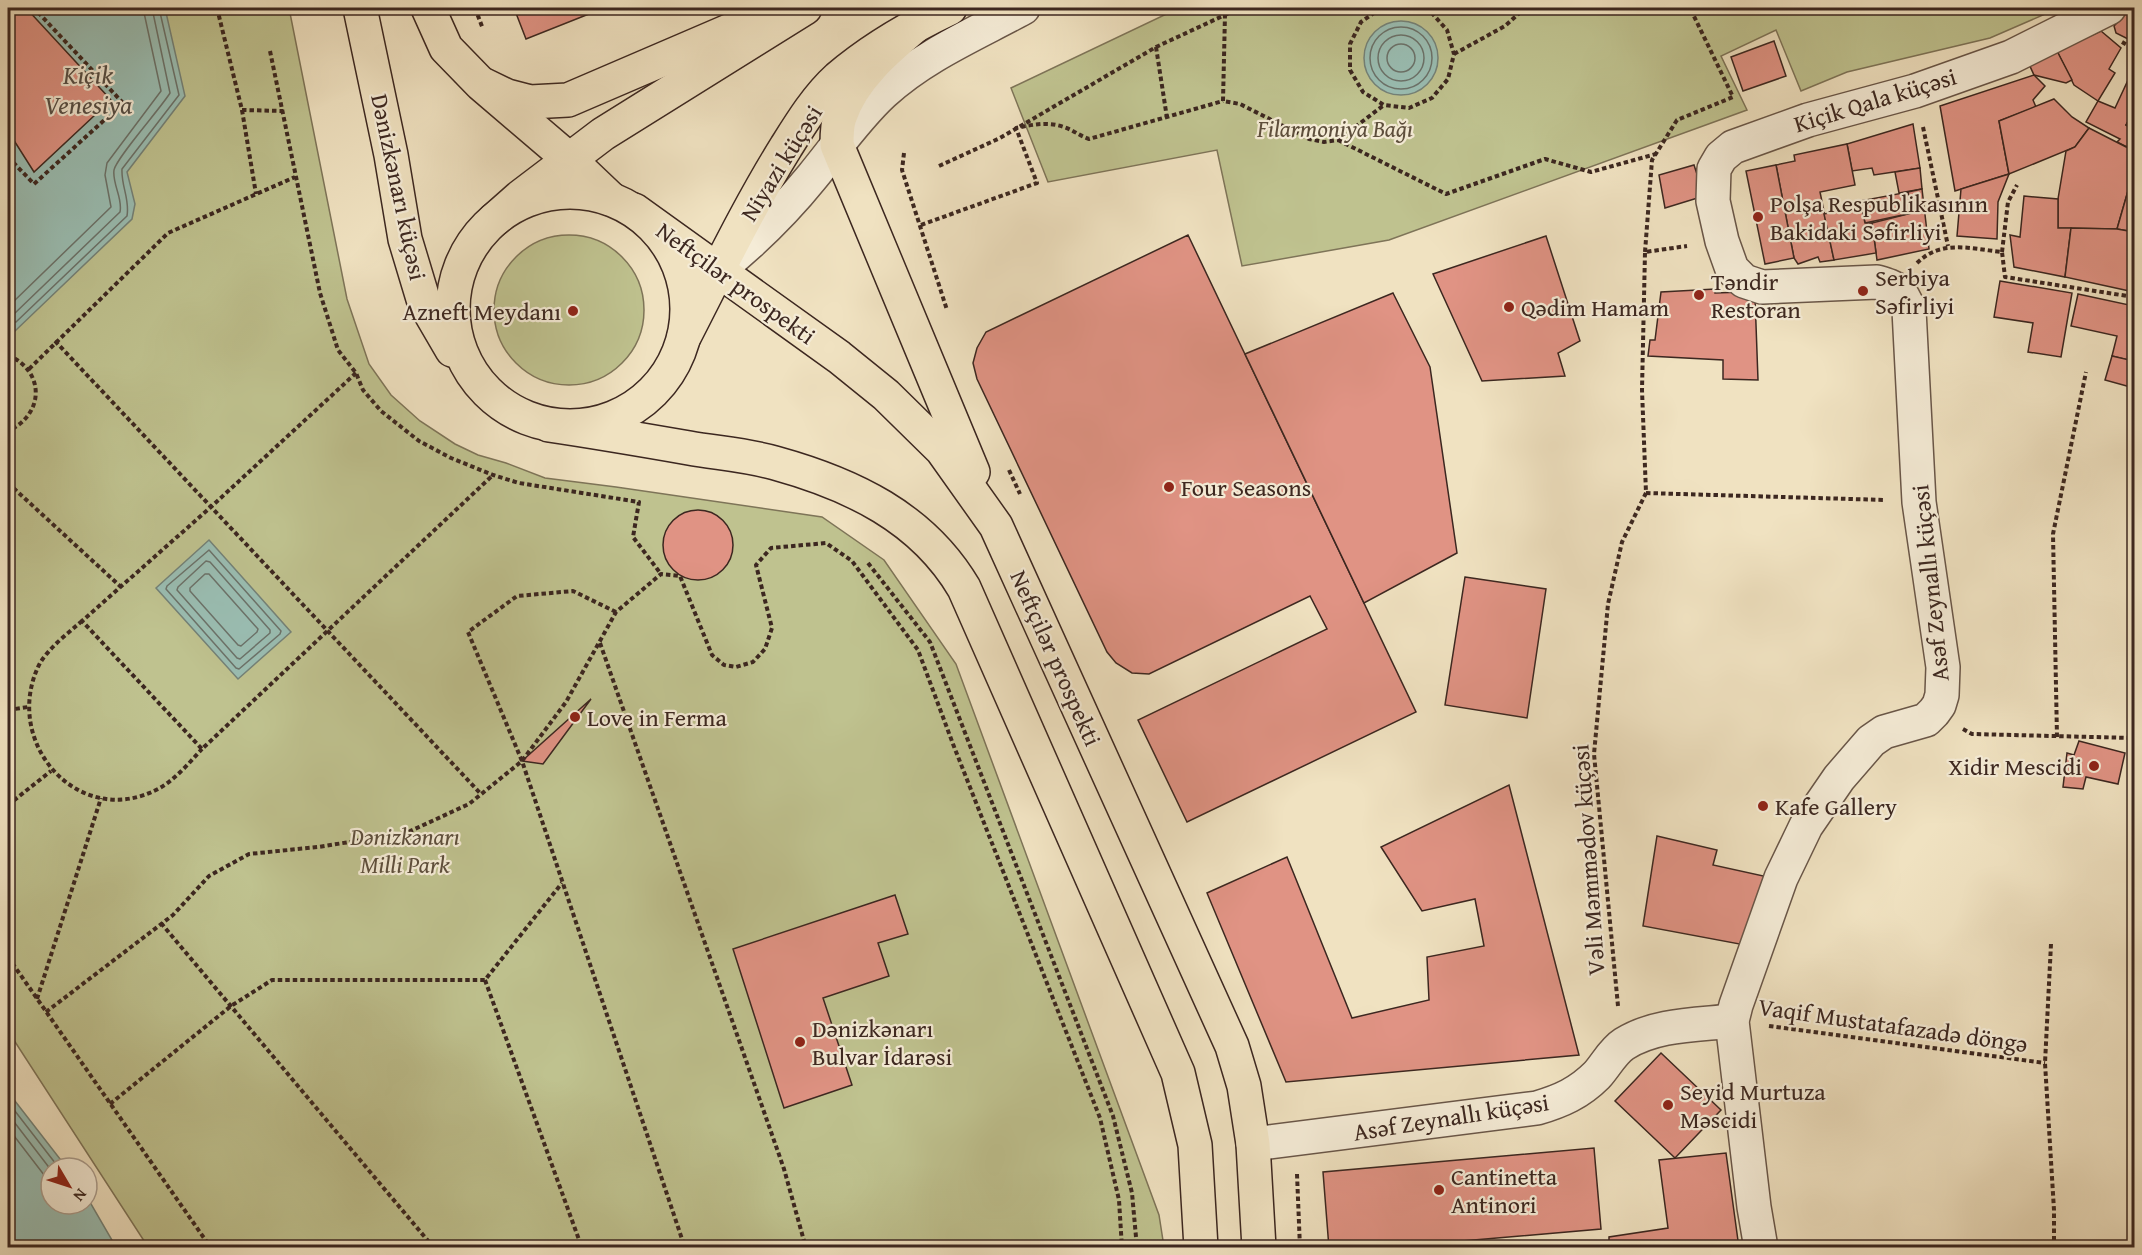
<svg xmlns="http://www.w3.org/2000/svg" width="2142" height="1255" viewBox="0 0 2142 1255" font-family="'Gentium Book Plus',serif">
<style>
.green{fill:#bfc28f;stroke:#7e7458;stroke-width:1.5}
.water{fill:#9abeb3;stroke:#748278;stroke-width:1.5}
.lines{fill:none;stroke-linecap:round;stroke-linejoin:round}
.shore{stroke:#6b726a;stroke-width:1.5}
.building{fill:#e09384;stroke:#3c2720;stroke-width:1.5}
.minor-casing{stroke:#695648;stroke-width:36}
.major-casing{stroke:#3c2720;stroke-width:36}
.highway-casing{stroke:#3c2720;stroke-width:36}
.path{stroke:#3c2720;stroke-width:4;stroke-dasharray:4.5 3;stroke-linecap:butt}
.minor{stroke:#f5ecd7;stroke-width:33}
.major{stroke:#f0e2c1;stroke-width:33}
.highway{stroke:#f0e2c1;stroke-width:33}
.poi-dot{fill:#8f2418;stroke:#f5ecd7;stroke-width:2}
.labels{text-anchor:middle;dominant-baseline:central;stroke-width:4.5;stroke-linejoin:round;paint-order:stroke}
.street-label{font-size:24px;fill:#3c2720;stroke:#f5ecd7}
.park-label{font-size:24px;font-style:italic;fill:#5d4e3c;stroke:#f5ecd7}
.poi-label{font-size:24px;fill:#3c2720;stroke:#f5ecd7;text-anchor:start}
.water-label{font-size:26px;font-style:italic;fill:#544d45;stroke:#f5ecd7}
</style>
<rect width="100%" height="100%" fill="#f0e2c1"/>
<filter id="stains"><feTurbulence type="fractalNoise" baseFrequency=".00333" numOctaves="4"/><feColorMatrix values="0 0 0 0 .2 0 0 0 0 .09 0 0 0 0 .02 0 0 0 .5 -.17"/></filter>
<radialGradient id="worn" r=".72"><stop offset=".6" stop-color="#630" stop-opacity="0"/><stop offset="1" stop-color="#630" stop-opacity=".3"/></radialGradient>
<g class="green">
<path d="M8,8H289L347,299L369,364L391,395L420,421L455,444L478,455L506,463L545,478L616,487L822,517L884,560L956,664L1159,1215L1164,1247H148L8,1031Z"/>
<path d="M1179,8H2059L1990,38L1847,72L1801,91L1776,30L1721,56L1747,110L1389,240L1242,266L1217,150L1048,182L1011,88Z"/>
<circle cx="569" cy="310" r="75"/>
</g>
<g class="water">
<path d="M8,8H165L185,96L127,172L135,204L132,219L14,332L8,325Z"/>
<circle cx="1401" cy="58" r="37"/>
<path d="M209,540L291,632L238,679L156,588Z"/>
<path d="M8,1092L67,1168H51V1204H87V1197L116,1247H8Z"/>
</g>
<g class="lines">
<g class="shore">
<circle cx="1401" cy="58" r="31"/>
<circle cx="1401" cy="58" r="23"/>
<circle cx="1401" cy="58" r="14"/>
<path d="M8,305L11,304L111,207L105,175L107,163L161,91L143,8"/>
<path d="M8,314H14L120,212C123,198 112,184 114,170C116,158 161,108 170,93L152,8"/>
<path d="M8,322H16L127,216C130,199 121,186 122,169L179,95L159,8"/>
<path d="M209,550L281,631L280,634L239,669L236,668L166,589L167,586Z"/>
<path d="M206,561L210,562L270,630V633L240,659L237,658L177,590L178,587Z"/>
<path d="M205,574H209L258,629L257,632L241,646L238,645L190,591V588Z"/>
<path d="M8,1102L59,1168"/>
<path d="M8,1114L51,1170"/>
<path d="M8,1128L51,1184"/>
</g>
</g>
<g class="building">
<path d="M8,8H26L111,100L34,172L8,131Z"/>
<path d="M514,8H604L526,39Z"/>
<path d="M2127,12H2134V42L2116,33L2114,26Z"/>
<path d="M2101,31L2121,48L2109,69L2115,73L2098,101L2074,85L2057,51Z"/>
<path d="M1774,41L1786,76L1743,91L1731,57Z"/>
<path d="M2057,51L2072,80L2066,83L2034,75L2029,64Z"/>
<path d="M2034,75L2045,86L2033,100L2036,107L1999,121L2009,174L1955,191L1940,106Z"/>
<path d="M2129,78L2134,80V111L2126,125L2134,130V133L2127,147L2117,142L2120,139L2086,122L2098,101L2115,108Z"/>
<path d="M2054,99L2072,117L2089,128L2075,147L2009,174L1999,121Z"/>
<path d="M2134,111V130L2126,125Z"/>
<path d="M1913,124L1920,168L1874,175L1872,168L1852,171L1847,144Z"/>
<path d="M2089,128L2134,151V170L2117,229L2058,228V199L2066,151L2075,147Z"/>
<path d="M2134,133V151L2127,147Z"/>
<path d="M1847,144L1855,185L1820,192L1834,260L1820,262L1818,257L1798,264L1794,258L1776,165L1795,161L1794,155Z"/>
<path d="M1694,165L1704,196L1665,208L1659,175Z"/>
<path d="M1776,165L1794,258L1765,264L1746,171Z"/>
<path d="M1920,168L1922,189L1899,193L1895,172Z"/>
<path d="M2134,170V232L2117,229Z"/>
<path d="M2009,174L1998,202L1997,239L1957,236L1961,189Z"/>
<path d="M1922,189L1929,249L1877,260L1872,223L1912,213L1908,192Z"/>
<path d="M1908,192L1912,213L1865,223L1860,201Z"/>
<path d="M2024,196L2058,199V228H2071L2065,277L2014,267L2010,235L2020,237Z"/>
<path d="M1861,205L1865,223H1872L1876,253L1834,260L1824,214Z"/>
<path d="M2071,228L2117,229L2134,232V292L2065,277Z"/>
<path d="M1188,235L1416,712L1187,822L1138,720L1327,629L1310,596L1149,674L1132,673L1116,663L1107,652L977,379L973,363L977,348L986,332Z"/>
<path d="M1546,236L1580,341L1558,353L1565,376L1482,381L1433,274Z"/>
<path d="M2000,281L2072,293L2061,357L2028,352L2033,323L1994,317Z"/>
<path d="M1715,289V293L1744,292L1755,297L1758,380L1723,379V360L1648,356L1650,340H1655L1661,292Z"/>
<path d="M1393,293L1430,367L1457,553L1364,603L1245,354Z"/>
<path d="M2078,294L2134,306V349L2132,361L2112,356L2117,336L2071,326Z"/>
<path d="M2112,356L2134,361V388L2105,380Z"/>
<circle cx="698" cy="545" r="35"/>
<path d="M1465,577L1546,589L1527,718L1445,705Z"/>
<path d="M591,699L543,764L522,761Z"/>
<path d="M2079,741L2125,753L2118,784L2086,777L2083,789L2063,787L2067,753L2074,755Z"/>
<path d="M1509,785L1579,1055L1286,1082L1207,893L1287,857L1352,1018L1429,1000L1427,957L1484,946L1475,899L1422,911L1381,847Z"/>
<path d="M1657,836L1717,850L1713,865L1768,877L1750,946L1643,926Z"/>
<path d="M895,895L908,934L878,943L889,976L823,998L852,1085L784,1108L733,949Z"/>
<path d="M1661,1053L1721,1110L1675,1158L1615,1101Z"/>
<path d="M1594,1148L1601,1229L1416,1245V1248H1329L1323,1172Z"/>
<path d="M1726,1153L1739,1248H1609V1237L1668,1228L1659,1160Z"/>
</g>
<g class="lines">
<g class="minor-casing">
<g id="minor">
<path d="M718,270C754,241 783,213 812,177C835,149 856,118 883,93C923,56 975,34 1023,8"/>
<path d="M1253,1144L1537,1108C1561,1101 1579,1093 1597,1075C1606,1065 1613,1051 1624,1044C1656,1024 1696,1025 1732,1021"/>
<path d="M1761,1248L1754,1207L1732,1021L1736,1005L1781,878L1806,826L1839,778L1871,741L1884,732L1926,720L1934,712L1939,705L1942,695L1943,667L1919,502L1909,310C1902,290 1897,288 1877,282L1762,287L1744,281L1732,269L1722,241L1713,201L1714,169L1721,157L1733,147L1808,120L1915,91L2011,57L2109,8"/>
</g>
</g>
<g class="major-casing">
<g id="major">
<path d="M484,85L507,96L530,102L568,100L752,21"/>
<path d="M494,220L520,197L603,134L805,8"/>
<path d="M684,337C717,273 748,208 786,147C801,123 817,97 838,78C872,49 910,27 950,8"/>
</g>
</g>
<g class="highway-casing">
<g id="highway">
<path d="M360,8L391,155L405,239L424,302L452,350"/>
<path d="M428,8L446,48L481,84L570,160L611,199"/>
<path d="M920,22C889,48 853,77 840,117C837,125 837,136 837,145L973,472"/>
<circle cx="570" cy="309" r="117"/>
<path d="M634,210L839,357L886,395L942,450L996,526L1232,1046L1244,1086L1253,1144L1259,1248"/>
<path d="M549,425C596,432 643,440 689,448C717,453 747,455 775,463C851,484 922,517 964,588L1178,1073L1195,1145L1201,1248"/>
</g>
</g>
<g class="path">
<path d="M217,8L242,110L283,111"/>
<path d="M475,8L483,29"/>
<path d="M1381,8L1361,22L1350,44V70L1363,92L1384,105L1409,108L1432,98L1448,79L1454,54L1447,30L1430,11L1419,8"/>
<path d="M1225,14L1223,101L1240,104L1309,139L1324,142L1338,140L1384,105"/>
<path d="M2122,42L2134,49"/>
<path d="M1156,47L1167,118"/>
<path d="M270,51L320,293L338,350L356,373L363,390L381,411L419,441L451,458L493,475L519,483L639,502L633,537L661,574"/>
<path d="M1454,54L1505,26L1525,8"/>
<path d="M242,110L256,194"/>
<path d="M1923,127L1948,246"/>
<path d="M1338,140L1446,194L1545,159L1591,172L1656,154"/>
<path d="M904,153L902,170L947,310"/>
<path d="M8,157L34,184L123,103L34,8"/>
<path d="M939,166L1000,138L1156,47L1240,8"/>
<path d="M921,225L1037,183L1016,128C1032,125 1047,121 1064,127C1073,130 1080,136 1089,139L1223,101"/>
<path d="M1645,252L1652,160L1677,120L1733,97L1690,8"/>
<path d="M2002,252L2008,202L2017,185"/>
<path d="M1917,263C1941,239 1972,249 2002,252L2005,277L2134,297"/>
<path d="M55,341L481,794"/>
<path d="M8,355C45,371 45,414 8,431"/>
<path d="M29,369L168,233L295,177"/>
<path d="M356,373L212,506L82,621L202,749L493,475"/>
<path d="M1009,470L1020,494"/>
<path d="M8,483L121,587"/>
<path d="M1646,493L1885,500"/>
<path d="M868,563L930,642L1113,1116L1132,1193L1137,1248"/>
<path d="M616,612L573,591L517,596L468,632L522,761L685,1248"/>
<path d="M82,621C68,633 50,647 40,663C0,741 78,831 158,789C175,780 189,763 202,749"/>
<path d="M600,643L784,1169L806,1248"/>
<path d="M8,710L28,707"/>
<path d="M1963,729L1972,734L2134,738"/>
<path d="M2057,737L2053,534L2086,372"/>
<path d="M8,805L51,771"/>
<path d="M161,923L434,1248"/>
<path d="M2051,944L2045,1063L2054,1210V1248"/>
<path d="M8,957L211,1248"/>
<path d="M485,980L582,1248"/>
<path d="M37,999L101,798"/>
<path d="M1618,1006L1594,754L1608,604L1622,542L1646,493L1642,390L1645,252L1687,246"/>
<path d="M46,1012L173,915L209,876L249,854L318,847L406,833L469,804L522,761L566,702L616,612L661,574L680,576L712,655L724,665L736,667L753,662L765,649L772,628L756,565L771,548L826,543L852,561L918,650L953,744L1100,1118L1119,1200L1122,1248"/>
<path d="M1769,1026L2045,1063"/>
<path d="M110,1104L231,1006L272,980H485L562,883"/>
<path d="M1297,1174L1300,1248"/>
</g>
<use href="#minor" class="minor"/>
<use href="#major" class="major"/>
<use href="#highway" class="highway"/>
</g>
<g class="poi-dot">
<circle cx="1758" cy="217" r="6"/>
<circle cx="1863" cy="291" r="6"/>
<circle cx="1699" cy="295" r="6"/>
<circle cx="1509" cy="307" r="6"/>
<circle cx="573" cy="311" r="6"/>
<circle cx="1169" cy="487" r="6"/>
<circle cx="575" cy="717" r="6"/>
<circle cx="2094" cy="766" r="6"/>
<circle cx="1763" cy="806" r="6"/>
<circle cx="800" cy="1042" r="6"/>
<circle cx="1668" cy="1105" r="6"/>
<circle cx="1439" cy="1190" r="6"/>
</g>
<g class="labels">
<g class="street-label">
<text transform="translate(1875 100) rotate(-17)">Kiçik Qala küçəsi</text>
<text transform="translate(781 163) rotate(-58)">Niyazi küçəsi</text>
<text transform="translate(399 187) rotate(78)">Dənizkənarı küçəsi</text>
<text transform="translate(736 283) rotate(36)">Neftçilər prospekti</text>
<text transform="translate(1930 583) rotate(-96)">Asəf Zeynallı küçəsi</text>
<text transform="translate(1056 658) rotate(66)">Neftçilər prospekti</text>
<text transform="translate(1588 860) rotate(-94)">Vəli Məmmədov küçəsi</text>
<text transform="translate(1893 1025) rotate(8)">Vaqif Mustatafazadə döngə</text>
<text transform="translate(1451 1117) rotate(-9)">Asəf Zeynallı küçəsi</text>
</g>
<g class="park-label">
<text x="1335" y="128">Filarmoniya Bağı</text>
<text x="405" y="836">Dənizkənarı<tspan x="405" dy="28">Milli Park</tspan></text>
</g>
<g class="poi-label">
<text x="1770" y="203">Polşa Respublikasının<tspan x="1770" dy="28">Bakidaki Səfirliyi</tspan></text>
<text x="1875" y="277">Serbiya<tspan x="1875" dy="28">Səfirliyi</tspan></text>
<text x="1711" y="281">Təndir<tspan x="1711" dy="28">Restoran</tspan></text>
<text x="1521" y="307">Qədim Hamam</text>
<text x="561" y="311" text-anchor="end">Azneft Meydanı</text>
<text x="1181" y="487">Four Seasons</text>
<text x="587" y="717">Love in Ferma</text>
<text x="2082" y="766" text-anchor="end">Xidir Mescidi</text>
<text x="1775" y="806">Kafe Gallery</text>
<text x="812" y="1028">Dənizkənarı<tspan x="812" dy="28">Bulvar İdarəsi</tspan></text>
<text x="1680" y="1091">Seyid Murtuza<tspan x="1680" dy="28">Məscidi</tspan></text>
<text x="1451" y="1176">Cantinetta<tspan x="1451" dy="28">Antinori</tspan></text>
</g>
<g class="water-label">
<text x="88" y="74">Kiçik<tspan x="88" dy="30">Venesiya</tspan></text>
</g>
</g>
<rect width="2142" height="1255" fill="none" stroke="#f0e2c1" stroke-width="30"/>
<rect x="9" y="9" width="2124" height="1237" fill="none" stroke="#3c2720" stroke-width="3"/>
<rect x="15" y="15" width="2112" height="1225" fill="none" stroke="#3c2720" stroke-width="1.5"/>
<g transform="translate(69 1186) rotate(129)"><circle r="28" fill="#f5ecd7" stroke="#ab9d8e" stroke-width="1.5"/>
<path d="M0-4.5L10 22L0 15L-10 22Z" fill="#8f2418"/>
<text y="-9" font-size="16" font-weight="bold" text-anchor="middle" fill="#3c2720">N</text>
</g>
<rect width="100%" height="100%" filter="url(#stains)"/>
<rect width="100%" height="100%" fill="url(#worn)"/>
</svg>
